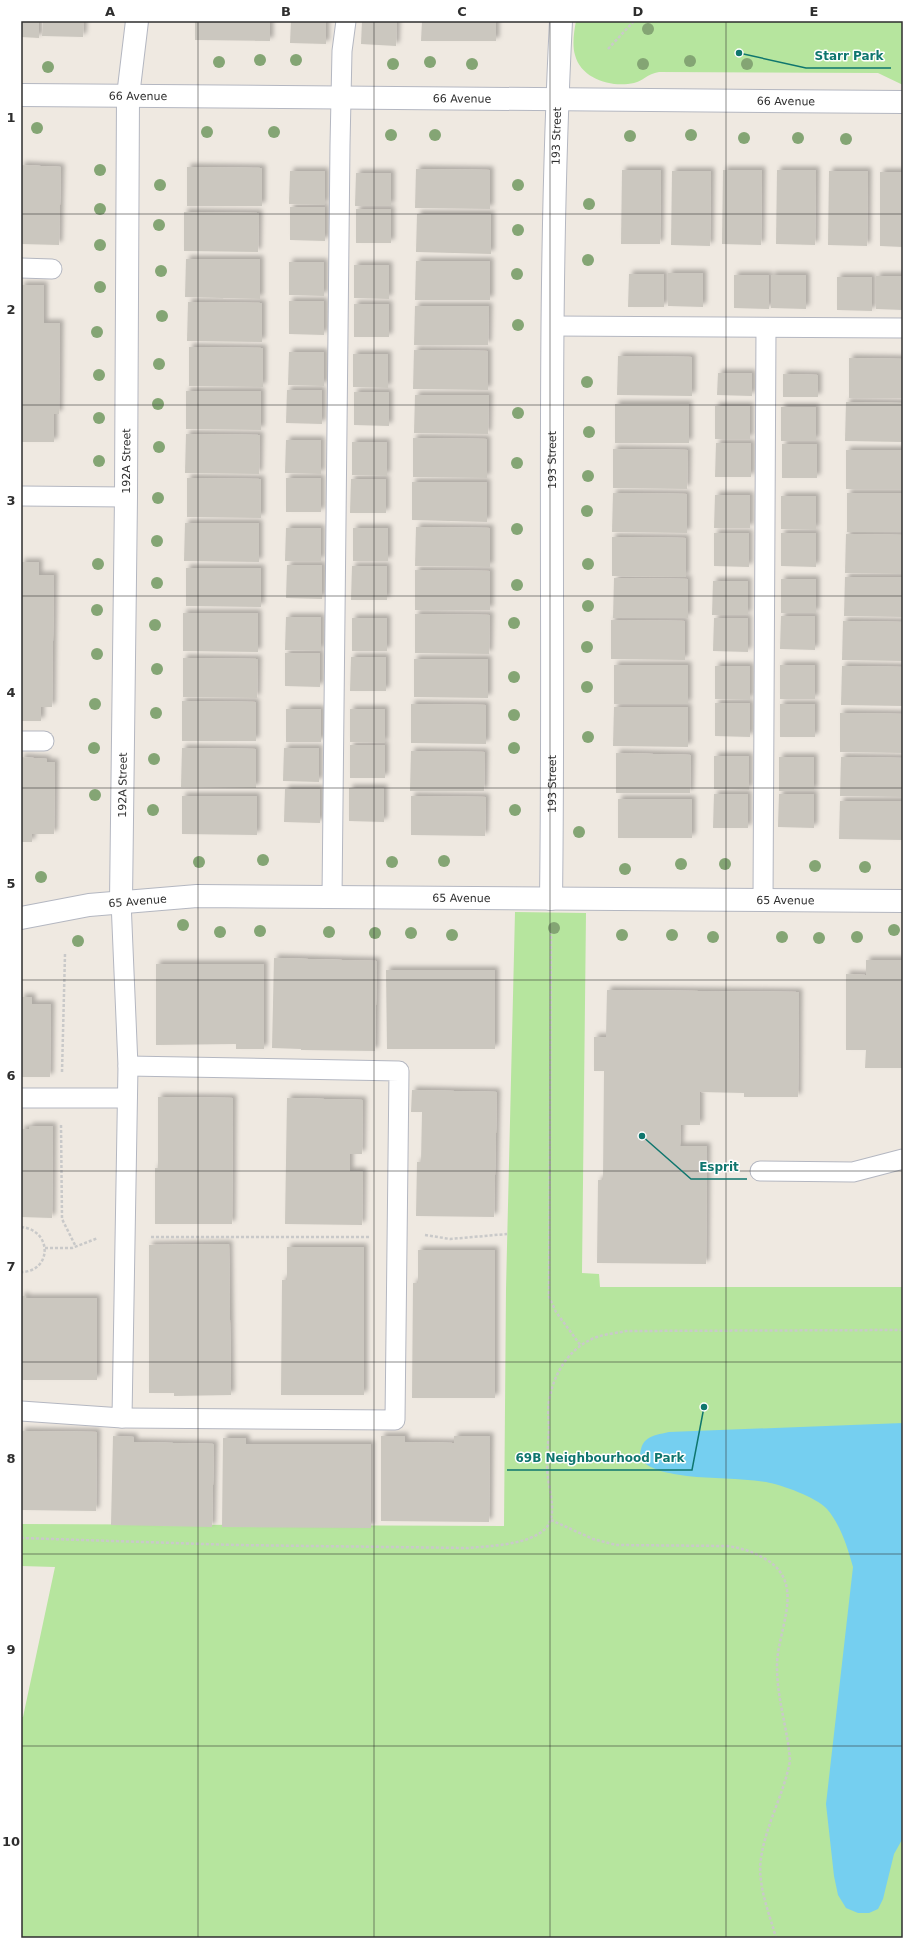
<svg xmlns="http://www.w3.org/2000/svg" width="924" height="1959" viewBox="0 0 924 1959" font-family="'DejaVu Sans',sans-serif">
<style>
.green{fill:#b6e59e}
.water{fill:#75cff0}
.building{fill:#cbc7bf;filter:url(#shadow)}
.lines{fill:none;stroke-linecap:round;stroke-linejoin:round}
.lane-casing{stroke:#b4b7c1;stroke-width:21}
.street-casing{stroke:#b4b7c1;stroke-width:24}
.path{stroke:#c9c9c9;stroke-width:2.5;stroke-dasharray:3 2;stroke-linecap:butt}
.lane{stroke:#fff;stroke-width:19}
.street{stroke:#fff;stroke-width:22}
.tree{fill:#84a574}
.grid{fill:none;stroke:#2e2e2e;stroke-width:1;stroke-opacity:0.55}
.labels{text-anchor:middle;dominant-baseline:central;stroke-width:3;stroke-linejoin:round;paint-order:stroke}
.street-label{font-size:11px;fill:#2e2e2e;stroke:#fff}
.leader{fill:none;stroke:#0f766e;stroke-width:1.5}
.callout-dot{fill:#0f766e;stroke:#fff;stroke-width:1.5}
.callout-label{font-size:12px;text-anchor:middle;font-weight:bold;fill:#0f766e;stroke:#fff;stroke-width:3;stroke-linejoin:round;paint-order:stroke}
.neatline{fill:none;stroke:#2e2e2e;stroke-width:1.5}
.grid-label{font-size:13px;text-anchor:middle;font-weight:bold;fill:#2e2e2e}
</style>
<defs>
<filter id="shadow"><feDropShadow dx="3.5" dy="-3.5" stdDeviation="2" flood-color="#0004"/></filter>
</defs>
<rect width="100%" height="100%" fill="#efe9e1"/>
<g class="green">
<path d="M576,21H903V85L878,73L659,72C647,74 643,81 634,83C612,88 581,79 575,55C572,45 574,31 576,21Z"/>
<path d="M515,912L586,913L582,1273L599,1274L600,1287H903V1938H21V1717H23L55,1567L21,1566V1524L504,1526L506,1289Z"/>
</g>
<path class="water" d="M903,1423V1838L894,1854L883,1899L878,1909L869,1913H858L846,1908L838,1895L834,1876L826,1804L853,1567C847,1546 841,1526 827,1509C816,1497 782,1485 766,1482C740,1478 713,1479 687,1476C669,1473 653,1472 640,1459C640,1437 651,1436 669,1432Z"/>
<g class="building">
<path d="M21,21H39V38L21,37Z"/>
<path d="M43,21H84L83,37L42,36Z"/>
<path d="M195,21H270V41L195,40Z"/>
<path d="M291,21H326V44L290,43Z"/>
<path d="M362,21H397L396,46L361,44Z"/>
<path d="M422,21H496V41H421Z"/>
<path d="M21,165L61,167L59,245L21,244Z"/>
<path d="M187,167L262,168V206H187Z"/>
<path d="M416,169L490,170V209L415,208Z"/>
<path d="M622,170H661L660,244H621Z"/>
<path d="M723,170H762L761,245L722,244Z"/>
<path d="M777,170H816L815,245L776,244Z"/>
<path d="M290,171H325V205L289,204Z"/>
<path d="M672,171H711L710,246L671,245Z"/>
<path d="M829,171H868L867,246L828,245Z"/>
<path d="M880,172H903V247L880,246Z"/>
<path d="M356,173H391V206H355Z"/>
<path d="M290,207H325V241L290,240Z"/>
<rect x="356" y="209" width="35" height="34"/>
<path d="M184,212L259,213L258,252L184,251Z"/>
<path d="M417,214H491V254L416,252Z"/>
<path d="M186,259H260V299L185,297Z"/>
<path d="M416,261H490V300H415Z"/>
<path d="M289,262H324V296L289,295Z"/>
<path d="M354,265H389V299L354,298Z"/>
<path d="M668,273H703V307L668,306Z"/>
<path d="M629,274H664V307H628Z"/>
<path d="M734,275H769V309L734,308Z"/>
<path d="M771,275H806V309L771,308Z"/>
<path d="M876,276H903V310L876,309Z"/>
<path d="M837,277H872V311L837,310Z"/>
<path d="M21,285H44V323H60L59,414H54V442H21Z"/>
<path d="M289,301H324V335L289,334Z"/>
<path d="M188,302L262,303V342L187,341Z"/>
<rect x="354" y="304" width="35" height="33"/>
<path d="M415,306H489L488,345H414Z"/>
<path d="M189,347L263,348V387L189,386Z"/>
<path d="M414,350L488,351V390L413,389Z"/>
<path d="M289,352H324V386L288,385Z"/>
<path d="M353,354H388V388L353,387Z"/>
<path d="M618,356L692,357V396L617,395Z"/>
<path d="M849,358L903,359V398H849Z"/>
<path d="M718,373H752V396L717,395Z"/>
<path d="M783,374L818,375V397H783Z"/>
<path d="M287,390H322V424L286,423Z"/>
<path d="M186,391H261V430L186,429Z"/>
<path d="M354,392H389V426L354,425Z"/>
<path d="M415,395H489L488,434L414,433Z"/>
<path d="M846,402L903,403V442L845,441Z"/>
<rect x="615" y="404" width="74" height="39"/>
<rect x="715" y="406" width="35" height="33"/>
<rect x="781" y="407" width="35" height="34"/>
<path d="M186,434L260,435L259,474L185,473Z"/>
<path d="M413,438L487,439V478L413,477Z"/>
<path d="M286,440H321V474L285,473Z"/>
<path d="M352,442H387V476L352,475Z"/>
<path d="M716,443H751V477H715Z"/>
<rect x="782" y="444" width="35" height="34"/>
<path d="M613,449L688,450L687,489L613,488Z"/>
<rect x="846" y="450" width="57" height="39"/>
<path d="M187,478L261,479V518L187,517Z"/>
<rect x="286" y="478" width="35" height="34"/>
<path d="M351,479H386V513H350Z"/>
<path d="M412,482H487V522L412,520Z"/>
<path d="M613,493L687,494V533L612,532Z"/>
<rect x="847" y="493" width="56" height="39"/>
<path d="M715,495H750V528H714Z"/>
<path d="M781,496H816V530L781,529Z"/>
<path d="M185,523H259V562L184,561Z"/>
<path d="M416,527L490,528V567L415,566Z"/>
<path d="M286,528H321V561H285Z"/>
<rect x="353" y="528" width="35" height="33"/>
<path d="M714,533H749V567L714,566Z"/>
<path d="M781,533H816V567L781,566Z"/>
<path d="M846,534L903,535V574L845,573Z"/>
<path d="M612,537L686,538V577L612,576Z"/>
<path d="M21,562H39V575H54L52,707H41V721H21Z"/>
<path d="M287,565H322V599L286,598Z"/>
<path d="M352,566H387V600H351Z"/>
<path d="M186,568H261V607L186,606Z"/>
<path d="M415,570L490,571V610H415Z"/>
<path d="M845,577H903V617L844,616Z"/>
<path d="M614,578L688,579V618H613Z"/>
<rect x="781" y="579" width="35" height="34"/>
<path d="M713,581H748V615H712Z"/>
<path d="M183,613H258V652L183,651Z"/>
<path d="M415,614L490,615L489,654L415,653Z"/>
<path d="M781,616H815V650L780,649Z"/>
<path d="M286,617H321V651L285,650Z"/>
<rect x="352" y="618" width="35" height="33"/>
<path d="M714,618H748V652L713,651Z"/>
<path d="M611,620L685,621V660L611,659Z"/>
<path d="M843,621L903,622V661L842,660Z"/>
<path d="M285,653H320V687L285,686Z"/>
<path d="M351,657H386V691H350Z"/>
<path d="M183,658L258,659L257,698L183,697Z"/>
<path d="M414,659H488V698L414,697Z"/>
<rect x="614" y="665" width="74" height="39"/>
<rect x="780" y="665" width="35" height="34"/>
<path d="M715,666H750V700L715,699Z"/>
<path d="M842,666L903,667V706L841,705Z"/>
<path d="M182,701L256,702V741H182Z"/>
<path d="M715,703H750V737L715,736Z"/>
<path d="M411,704L486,705V744L411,743Z"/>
<rect x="780" y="704" width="35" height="33"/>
<path d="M614,707H688V747L613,746Z"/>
<rect x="286" y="709" width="35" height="33"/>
<path d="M350,709H385V743L350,742Z"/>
<path d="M840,713L903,714V753L840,752Z"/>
<rect x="350" y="745" width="35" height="33"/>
<path d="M182,748L256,749V788L181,787Z"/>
<path d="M284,748H319V782L283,781Z"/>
<path d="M411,751L485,752L484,791H410Z"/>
<path d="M616,753L691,755L690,793H616Z"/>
<path d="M714,756H749V790L714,789Z"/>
<path d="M21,757L47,759V762H55L54,834H32V842H21Z"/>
<rect x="779" y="757" width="35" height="34"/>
<path d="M841,757L903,758V797L840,796Z"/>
<path d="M349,788H384V822L349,821Z"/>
<path d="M285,789H320V823L284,822Z"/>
<path d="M714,794H748V828H713Z"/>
<path d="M779,794H814V828L778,827Z"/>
<path d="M182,796H257V835L182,834Z"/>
<path d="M411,796L486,797L485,836L411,835Z"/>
<rect x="618" y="799" width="74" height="39"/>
<path d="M840,801H903V840L839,839Z"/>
<path d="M274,958L377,961L375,1051L301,1050V1049L272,1048Z"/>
<path d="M866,960H903V1068H865L866,1050H846V974L866,975Z"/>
<path d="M156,964H264V1049H236V1044L156,1045Z"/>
<path d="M386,970H495V1049H387Z"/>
<path d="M607,990L799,992L798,1097H744V1093L700,1092V1125H681L680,1146H707L706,1264L597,1263L598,1180H603L604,1071H594V1037H606Z"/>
<path d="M21,997H32V1004H51L50,1077H21Z"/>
<path d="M412,1090L497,1092L494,1217L416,1216L417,1162H421L422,1112H411Z"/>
<path d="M158,1097L233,1098L232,1224H155V1168H158Z"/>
<path d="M287,1098L363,1100L362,1154H350V1171H363L362,1225L285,1224Z"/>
<path d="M29,1126H53L52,1218L21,1217V1129H29Z"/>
<path d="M229,1244L231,1395L174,1396V1393H149V1245Z"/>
<path d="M287,1247H364V1395H281L282,1280H287Z"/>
<path d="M418,1250H495V1398H412L413,1283H418Z"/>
<path d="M21,1296H26V1298H97V1380H21Z"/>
<path d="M21,1431L97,1432L96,1511L21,1510Z"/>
<path d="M113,1436L134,1437V1442L214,1444L212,1527L111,1525Z"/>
<path d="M381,1436H405V1442L454,1443V1436H490L489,1522L381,1521Z"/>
<path d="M223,1438H246V1444H371V1528L222,1527Z"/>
</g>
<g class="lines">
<g class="lane-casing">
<g id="lane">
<path d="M21,268L52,269"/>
<path d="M553,326L903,328"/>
<path d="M21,496L126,497"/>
<path d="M21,741H44"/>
<path d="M332,897L340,145L342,51L346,21"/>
<path d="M763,901L766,328"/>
<path d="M21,1098H127"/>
<path d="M760,1171L853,1172L903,1159"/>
<path d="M21,1411L122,1418L128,1066L121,901"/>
<path d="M122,1418L395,1420L399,1071L128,1066"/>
</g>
</g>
<g class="street-casing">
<g id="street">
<path id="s1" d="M21,95L903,102"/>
<path id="s2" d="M551,899C555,606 546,313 561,21"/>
<path id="s3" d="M121,901L126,497L128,96L137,21"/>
<path id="s4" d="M21,918L89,905L197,896L903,901"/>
</g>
</g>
<g class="path">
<path d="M608,49L634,21"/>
<path d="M551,926L549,1297L556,1312L581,1346"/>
<path d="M62,1072L65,954"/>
<path d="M61,1125L62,1219L76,1247"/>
<path d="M21,1227C53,1230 52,1272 21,1272"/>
<path d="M425,1235L450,1239L507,1234"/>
<path d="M151,1237H370"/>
<path d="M45,1248H72L98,1238"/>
<path d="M551,1520L593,1539L616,1545L727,1546C742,1548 754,1552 767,1560C807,1585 776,1631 777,1668C777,1699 788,1730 790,1761C784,1794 766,1824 761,1858C757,1885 769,1912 776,1938"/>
<path d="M21,1538L235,1545L468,1548C490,1546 530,1545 546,1528C557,1516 550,1493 548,1478C546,1463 548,1446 549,1430C549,1419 547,1407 550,1396C555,1371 571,1346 597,1337C606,1334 617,1333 626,1331L903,1330"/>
</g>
<use href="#lane" class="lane"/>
<use href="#street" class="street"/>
</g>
<g class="tree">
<circle cx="648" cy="29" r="6"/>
<circle cx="260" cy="60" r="6"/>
<circle cx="296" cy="60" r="6"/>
<circle cx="690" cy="61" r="6"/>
<circle cx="219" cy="62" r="6"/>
<circle cx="430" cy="62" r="6"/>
<circle cx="393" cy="64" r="6"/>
<circle cx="472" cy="64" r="6"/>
<circle cx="643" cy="64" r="6"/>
<circle cx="747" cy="64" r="6"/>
<circle cx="48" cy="67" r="6"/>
<circle cx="37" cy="128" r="6"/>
<circle cx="207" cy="132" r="6"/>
<circle cx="274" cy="132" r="6"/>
<circle cx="391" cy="135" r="6"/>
<circle cx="435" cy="135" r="6"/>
<circle cx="691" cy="135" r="6"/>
<circle cx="630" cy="136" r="6"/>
<circle cx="744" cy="138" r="6"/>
<circle cx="798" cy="138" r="6"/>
<circle cx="846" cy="139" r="6"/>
<circle cx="100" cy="170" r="6"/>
<circle cx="160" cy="185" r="6"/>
<circle cx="518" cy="185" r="6"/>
<circle cx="589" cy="204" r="6"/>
<circle cx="100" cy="209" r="6"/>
<circle cx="159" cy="225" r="6"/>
<circle cx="518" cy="230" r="6"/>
<circle cx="100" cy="245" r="6"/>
<circle cx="588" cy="260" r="6"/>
<circle cx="161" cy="271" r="6"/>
<circle cx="517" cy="274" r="6"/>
<circle cx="100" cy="287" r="6"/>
<circle cx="162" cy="316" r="6"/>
<circle cx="518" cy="325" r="6"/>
<circle cx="97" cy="332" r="6"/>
<circle cx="159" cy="364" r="6"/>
<circle cx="99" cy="375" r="6"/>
<circle cx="587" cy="382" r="6"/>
<circle cx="158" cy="404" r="6"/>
<circle cx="518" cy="413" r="6"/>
<circle cx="99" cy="418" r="6"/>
<circle cx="589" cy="432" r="6"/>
<circle cx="159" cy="447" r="6"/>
<circle cx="99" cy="461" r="6"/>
<circle cx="517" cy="463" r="6"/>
<circle cx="588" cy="476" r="6"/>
<circle cx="158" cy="498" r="6"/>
<circle cx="587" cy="511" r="6"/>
<circle cx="517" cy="529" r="6"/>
<circle cx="157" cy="541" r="6"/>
<circle cx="98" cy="564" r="6"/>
<circle cx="588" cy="564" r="6"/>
<circle cx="157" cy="583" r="6"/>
<circle cx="517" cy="585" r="6"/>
<circle cx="588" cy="606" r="6"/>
<circle cx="97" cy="610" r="6"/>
<circle cx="514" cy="623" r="6"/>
<circle cx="155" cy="625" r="6"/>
<circle cx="587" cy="647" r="6"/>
<circle cx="97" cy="654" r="6"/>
<circle cx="157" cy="669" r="6"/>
<circle cx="514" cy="677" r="6"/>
<circle cx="587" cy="687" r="6"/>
<circle cx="95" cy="704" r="6"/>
<circle cx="156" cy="713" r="6"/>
<circle cx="514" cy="715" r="6"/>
<circle cx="588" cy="737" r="6"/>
<circle cx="94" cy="748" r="6"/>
<circle cx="514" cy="748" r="6"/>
<circle cx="154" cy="759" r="6"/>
<circle cx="95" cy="795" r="6"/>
<circle cx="153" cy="810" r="6"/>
<circle cx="515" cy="810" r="6"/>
<circle cx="579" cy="832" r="6"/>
<circle cx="263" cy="860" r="6"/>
<circle cx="444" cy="861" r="6"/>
<circle cx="199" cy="862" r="6"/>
<circle cx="392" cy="862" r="6"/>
<circle cx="681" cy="864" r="6"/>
<circle cx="725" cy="864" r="6"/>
<circle cx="815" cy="866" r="6"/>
<circle cx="865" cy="867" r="6"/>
<circle cx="625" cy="869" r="6"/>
<circle cx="41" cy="877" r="6"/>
<circle cx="183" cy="925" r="6"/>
<circle cx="554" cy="928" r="6"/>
<circle cx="894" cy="930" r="6"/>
<circle cx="260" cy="931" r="6"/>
<circle cx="220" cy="932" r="6"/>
<circle cx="329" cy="932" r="6"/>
<circle cx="375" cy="933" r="6"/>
<circle cx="411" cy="933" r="6"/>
<circle cx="452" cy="935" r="6"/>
<circle cx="622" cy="935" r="6"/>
<circle cx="672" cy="935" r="6"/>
<circle cx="713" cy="937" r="6"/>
<circle cx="782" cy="937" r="6"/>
<circle cx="857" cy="937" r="6"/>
<circle cx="819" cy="938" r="6"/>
<circle cx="78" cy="941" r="6"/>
</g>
<path class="grid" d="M198,21V1938M374,21V1938M550,21V1938M726,21V1938M21,214H903M21,405H903M21,596H903M21,788H903M21,980H903M21,1171H903M21,1362H903M21,1554H903M21,1746H903"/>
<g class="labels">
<g class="street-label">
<text stroke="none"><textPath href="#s1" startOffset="117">66 Avenue</textPath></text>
<text stroke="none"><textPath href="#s1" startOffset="441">66 Avenue</textPath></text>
<text stroke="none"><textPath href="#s1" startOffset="765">66 Avenue</textPath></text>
<text stroke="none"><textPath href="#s2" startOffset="763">193 Street</textPath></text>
<text stroke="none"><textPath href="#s2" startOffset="439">193 Street</textPath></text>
<text stroke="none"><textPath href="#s3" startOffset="440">192A Street</textPath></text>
<text stroke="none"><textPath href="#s2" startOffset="115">193 Street</textPath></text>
<text stroke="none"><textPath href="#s3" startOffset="116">192A Street</textPath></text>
<text stroke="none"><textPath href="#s4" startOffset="442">65 Avenue</textPath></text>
<text stroke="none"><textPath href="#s4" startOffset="118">65 Avenue</textPath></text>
<text stroke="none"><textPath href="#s4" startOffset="766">65 Avenue</textPath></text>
</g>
</g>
<path class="leader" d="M739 53L806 68H891M642 1136L691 1179H747M704 1407L692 1470H507"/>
<g class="callout-dot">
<circle cx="739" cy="53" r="4"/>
<circle cx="642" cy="1136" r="4"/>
<circle cx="704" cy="1407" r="4"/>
</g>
<g class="callout-label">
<text x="849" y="60">Starr Park</text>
<text x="719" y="1171">Esprit</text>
<text x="600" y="1462">69B Neighbourhood Park</text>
</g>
<rect width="924" height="1959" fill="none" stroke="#ffffff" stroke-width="44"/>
<rect x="22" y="22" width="880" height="1915" class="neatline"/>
<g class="grid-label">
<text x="110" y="16">A</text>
<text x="286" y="16">B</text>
<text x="462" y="16">C</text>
<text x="638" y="16">D</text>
<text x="814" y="16">E</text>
<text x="11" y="122">1</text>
<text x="11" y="314">2</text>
<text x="11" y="505">3</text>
<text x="11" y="697">4</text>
<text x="11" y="888">5</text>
<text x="11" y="1080">6</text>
<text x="11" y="1271">7</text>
<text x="11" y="1463">8</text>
<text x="11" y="1654">9</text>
<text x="11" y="1846">10</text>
</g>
</svg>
